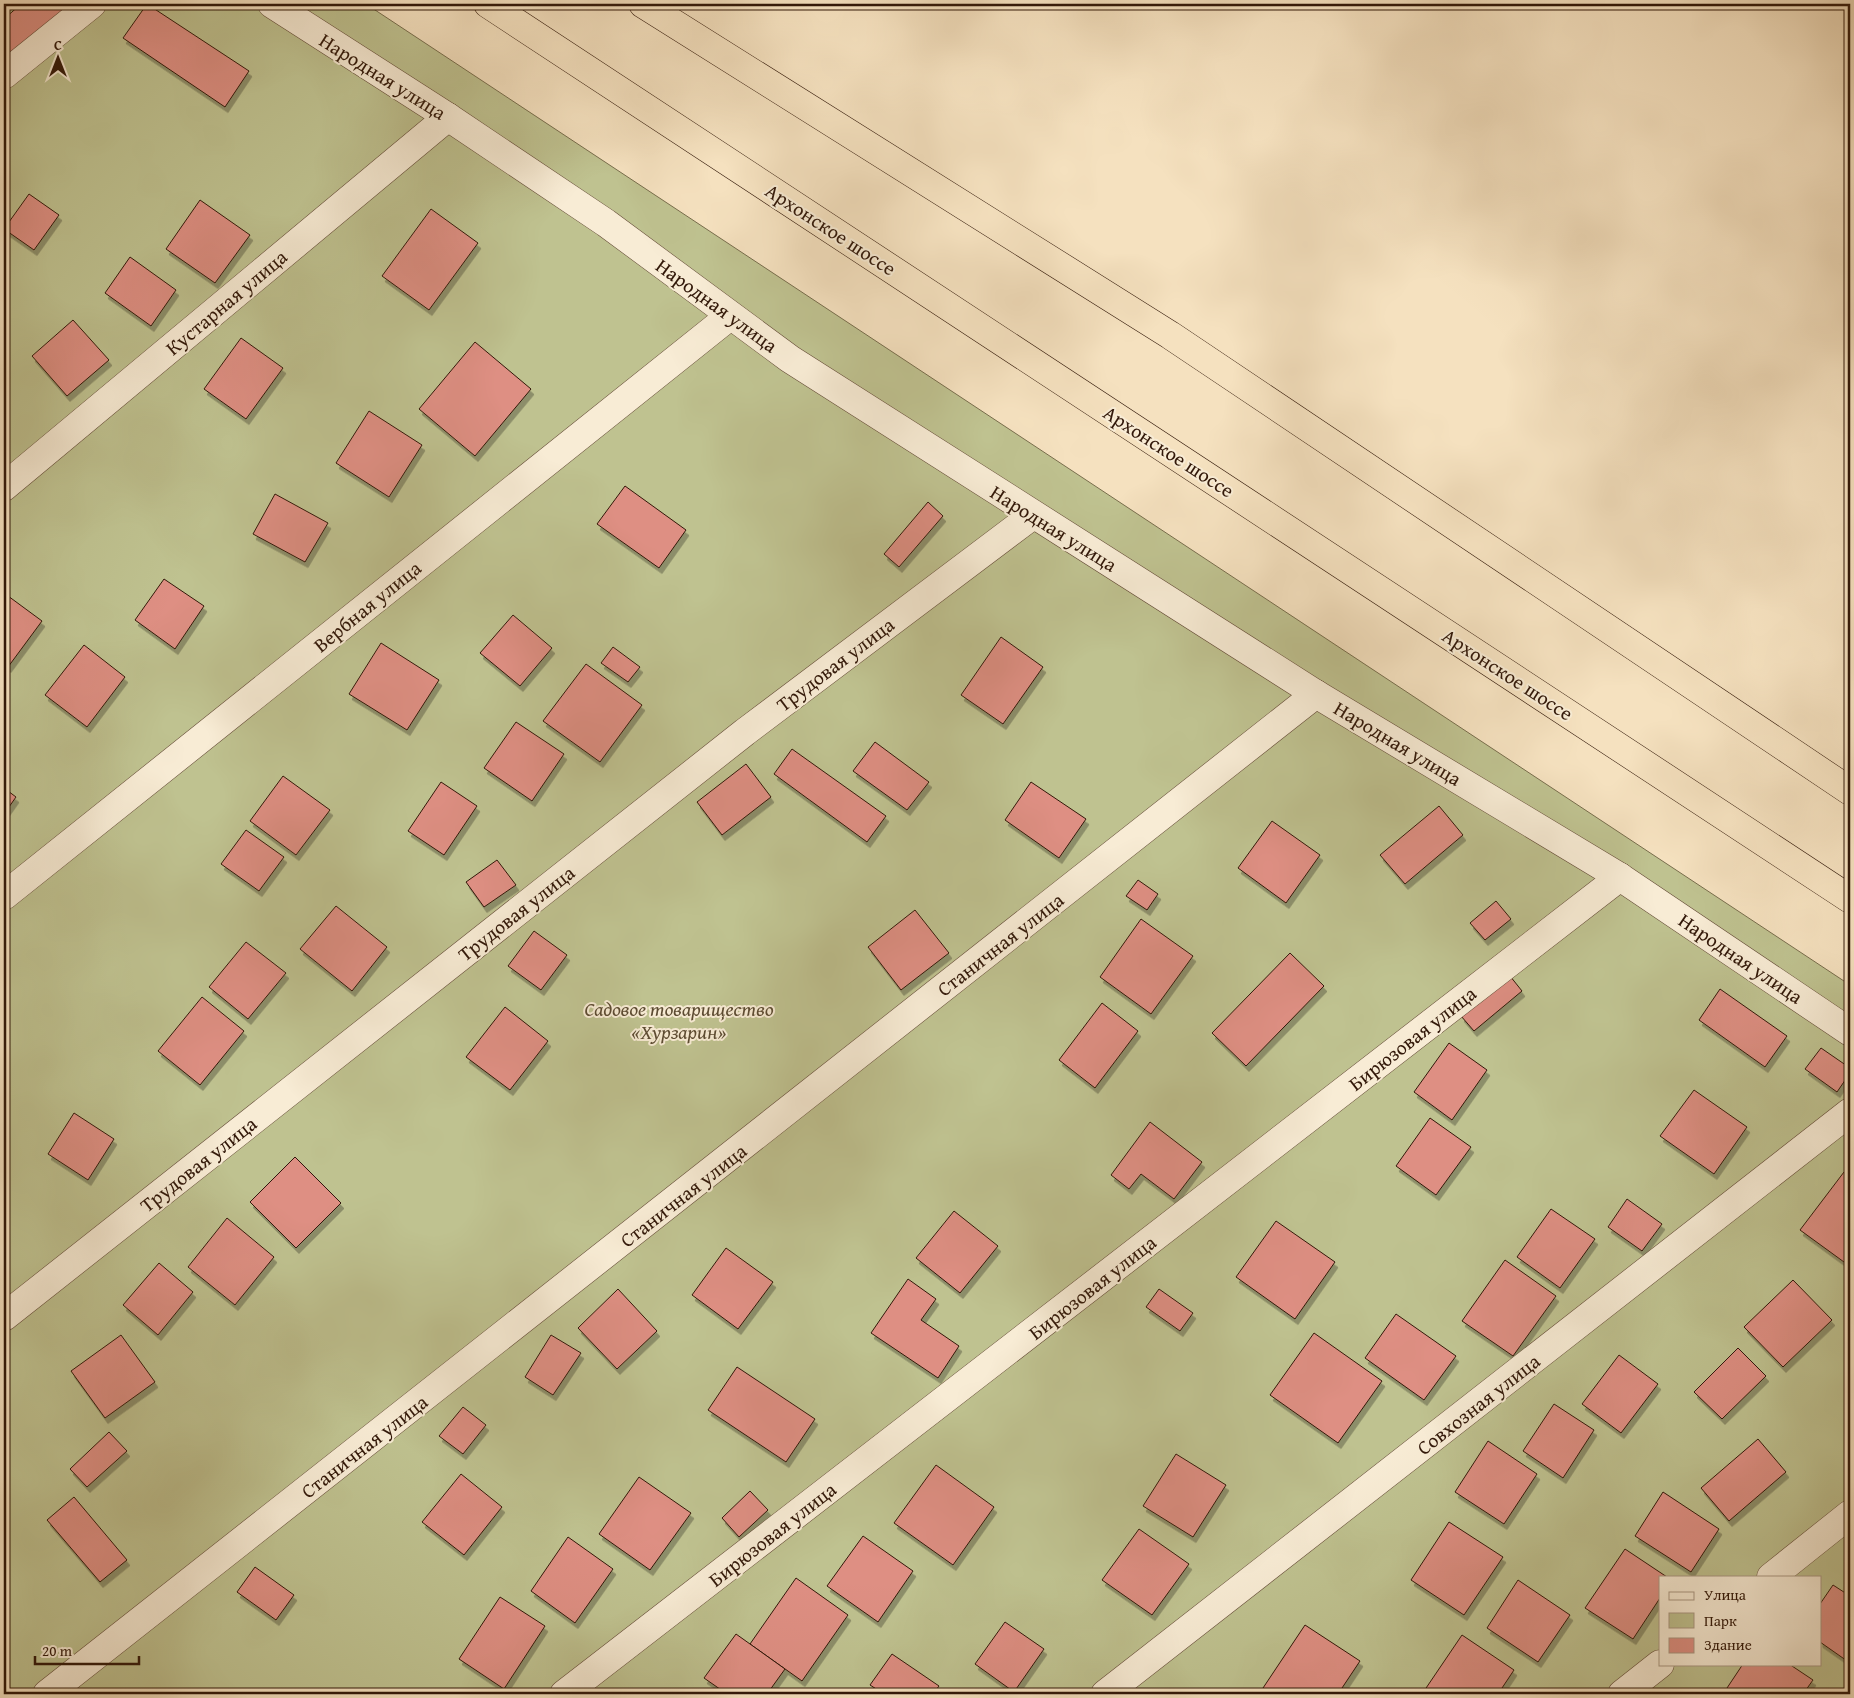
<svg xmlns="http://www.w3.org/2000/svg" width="1854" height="1698" viewBox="0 0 1854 1698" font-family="'Gentium Book Plus',serif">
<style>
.green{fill:#bfc290;stroke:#786d4c;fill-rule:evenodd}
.building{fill:#de8f83;stroke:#321809;filter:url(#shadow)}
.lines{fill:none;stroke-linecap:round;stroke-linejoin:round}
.minor-casing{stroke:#634a36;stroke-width:29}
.trunk-casing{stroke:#321809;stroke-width:29}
.minor{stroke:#f8ecd5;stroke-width:28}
.trunk{stroke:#f5e1bf;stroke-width:28}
.labels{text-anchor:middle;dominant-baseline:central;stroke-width:4;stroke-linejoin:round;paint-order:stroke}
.street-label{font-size:20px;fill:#321809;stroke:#f8ecd5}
.park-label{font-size:20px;font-style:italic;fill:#5c4b32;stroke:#f8ecd5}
</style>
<defs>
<filter id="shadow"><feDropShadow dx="3" dy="5.5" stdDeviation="0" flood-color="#0004"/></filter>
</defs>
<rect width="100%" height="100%" fill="#f5e1bf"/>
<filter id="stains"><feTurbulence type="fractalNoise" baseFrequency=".004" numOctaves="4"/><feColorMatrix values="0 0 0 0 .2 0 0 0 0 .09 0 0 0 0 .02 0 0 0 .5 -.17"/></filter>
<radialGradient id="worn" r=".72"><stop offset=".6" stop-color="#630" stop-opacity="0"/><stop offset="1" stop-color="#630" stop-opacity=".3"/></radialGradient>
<path class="green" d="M4,4H366L1850,985V1694H4ZM1660,1577H1820V1664H1660Z"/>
<g class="building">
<path d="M21,4H70L4,59V19Z"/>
<path d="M147,4L249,71L225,107L123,38Z"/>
<path d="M29,194L59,215L34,250L4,229Z"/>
<path d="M200,200L250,235L215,283L166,249Z"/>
<path d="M431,209L478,243L429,310L382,276Z"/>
<path d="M130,257L176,290L151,326L105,293Z"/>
<path d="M73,320L109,360L67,396L32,356Z"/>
<path d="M241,338L283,368L246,419L204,389Z"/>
<path d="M475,342L531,389L475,456L419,409Z"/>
<path d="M369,411L422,445L389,497L336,463Z"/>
<path d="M625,486L686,530L659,568L597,524Z"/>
<path d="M275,494L328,523L305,562L253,534Z"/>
<path d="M928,502L943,516L899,567L884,554Z"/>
<path d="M164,579L204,606L175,649L135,620Z"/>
<path d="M4,593L42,621L8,667L4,664Z"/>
<path d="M513,615L552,648L520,686L480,653Z"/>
<path d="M1001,637L1043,667L1003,724L961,695Z"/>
<path d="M381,643L439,680L407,730L349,694Z"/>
<path d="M84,645L125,677L87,727L45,695Z"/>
<path d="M613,647L640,667L628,682L601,663Z"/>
<path d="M586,664L642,705L600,762L543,721Z"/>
<path d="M516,722L564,754L532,801L484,768Z"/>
<path d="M875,742L929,782L907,810L853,771Z"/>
<path d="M792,749L886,816L867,842L774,774Z"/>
<path d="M746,764L771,797L722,835L697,802Z"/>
<path d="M283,776L330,810L296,855L250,821Z"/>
<path d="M441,782L477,806L444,855L408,831Z"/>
<path d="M1031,782L1086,819L1059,858L1005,820Z"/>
<path d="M4,788L16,797L4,814Z"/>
<path d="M1439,806L1463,835L1405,884L1380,855Z"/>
<path d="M1272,821L1320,855L1286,903L1238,868Z"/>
<path d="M246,830L284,857L259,891L221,864Z"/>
<path d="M497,860L516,885L484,907L466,882Z"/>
<path d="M1138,880L1158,894L1147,910L1126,896Z"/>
<path d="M1496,901L1511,919L1485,940L1470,923Z"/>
<path d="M336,906L387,947L352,991L300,949Z"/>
<path d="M915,910L949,953L901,990L868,947Z"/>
<path d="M1141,919L1193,956L1151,1014L1100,977Z"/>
<path d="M534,931L567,955L541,990L508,966Z"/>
<path d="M246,942L286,973L248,1019L209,987Z"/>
<path d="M1290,953L1324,986L1246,1066L1212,1033Z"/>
<path d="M1510,976L1522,991L1474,1031L1461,1016Z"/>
<path d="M1720,989L1787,1036L1765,1067L1699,1020Z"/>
<path d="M202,997L244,1031L200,1085L158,1051Z"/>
<path d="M1102,1003L1138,1031L1095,1088L1059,1060Z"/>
<path d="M505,1007L548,1041L510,1090L466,1057Z"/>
<path d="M1449,1043L1487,1070L1452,1120L1414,1092Z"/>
<path d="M1821,1048L1850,1068V1073L1837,1092L1805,1069Z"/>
<path d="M1694,1090L1747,1127L1714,1174L1660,1136Z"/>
<path d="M74,1113L114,1139L88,1180L48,1154Z"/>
<path d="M1430,1118L1471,1147L1436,1195L1396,1166Z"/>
<path d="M1150,1122L1202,1162L1174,1199L1141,1174L1129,1189L1111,1175Z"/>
<path d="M295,1157L341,1203L296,1248L250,1202Z"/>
<path d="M1844,1172L1850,1177V1254L1844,1262L1800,1230Z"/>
<path d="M1627,1199L1662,1224L1642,1251L1608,1227Z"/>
<path d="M1551,1209L1595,1239L1560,1288L1517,1257Z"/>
<path d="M954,1211L998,1246L960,1293L916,1258Z"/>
<path d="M227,1218L274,1257L235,1305L188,1267Z"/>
<path d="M1276,1221L1335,1262L1295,1319L1236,1277Z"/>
<path d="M726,1248L773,1282L738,1329L692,1295Z"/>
<path d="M1505,1260L1556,1296L1513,1356L1462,1321Z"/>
<path d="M159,1263L193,1292L158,1335L123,1305Z"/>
<path d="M908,1279L936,1299L921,1320L959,1346L938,1378L871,1333Z"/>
<path d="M1793,1280L1832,1320L1783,1367L1744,1327Z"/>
<path d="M618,1289L657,1331L617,1369L578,1328Z"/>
<path d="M1159,1289L1193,1313L1180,1331L1146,1307Z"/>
<path d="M1396,1314L1456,1356L1424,1400L1365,1358Z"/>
<path d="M1314,1333L1382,1381L1338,1443L1270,1395Z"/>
<path d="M121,1335L155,1382L105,1418L71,1371Z"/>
<path d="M551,1335L581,1353L553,1395L525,1377Z"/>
<path d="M1738,1348L1766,1376L1722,1419L1694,1392Z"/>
<path d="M1619,1355L1658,1384L1621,1433L1582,1404Z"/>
<path d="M737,1367L815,1419L786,1462L708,1410Z"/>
<path d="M1554,1404L1594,1430L1563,1478L1523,1451Z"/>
<path d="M463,1407L486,1425L463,1454L439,1436Z"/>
<path d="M109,1432L127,1451L87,1487L70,1469Z"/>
<path d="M1758,1439L1786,1472L1729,1521L1701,1488Z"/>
<path d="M1488,1441L1537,1474L1504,1524L1455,1492Z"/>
<path d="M1176,1454L1226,1485L1193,1537L1143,1506Z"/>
<path d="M936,1465L994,1507L953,1565L894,1523Z"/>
<path d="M461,1474L502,1507L464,1555L422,1522Z"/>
<path d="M639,1477L691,1513L650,1570L599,1534Z"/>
<path d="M750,1491L768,1510L739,1537L722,1518Z"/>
<path d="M1663,1492L1719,1529L1691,1572L1635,1536Z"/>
<path d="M74,1497L127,1560L100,1582L47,1520Z"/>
<path d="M1449,1522L1503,1557L1464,1615L1411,1580Z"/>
<path d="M1139,1529L1189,1564L1152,1615L1102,1580Z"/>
<path d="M863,1536L913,1571L878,1622L827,1586Z"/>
<path d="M568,1537L613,1569L575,1623L531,1591Z"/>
<path d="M1625,1549L1667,1577H1660V1598L1633,1639L1585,1608Z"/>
<path d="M255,1567L294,1595L276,1620L237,1592Z"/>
<path d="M796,1578L848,1615L802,1681L750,1644Z"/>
<path d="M1518,1580L1570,1615L1538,1662L1487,1628Z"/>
<path d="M1833,1585L1850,1596V1663L1820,1642V1604Z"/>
<path d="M500,1597L545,1626L504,1689L459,1659Z"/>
<path d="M1005,1622L1044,1649L1014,1692L975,1664Z"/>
<path d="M1305,1625L1360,1661L1338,1694H1273L1263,1688Z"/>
<path d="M736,1634L785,1669L767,1694H727L704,1678Z"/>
<path d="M1462,1635L1514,1670L1498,1694H1422Z"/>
<path d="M892,1654L939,1686L933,1694H884L870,1685Z"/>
<path d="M1743,1664H1789L1813,1680L1803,1694H1723Z"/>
</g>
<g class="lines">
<g class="minor-casing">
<g id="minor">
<path d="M272,4L448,117L606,223L790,359L1316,694L1620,877L1850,1032"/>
<path d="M4,75L92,4"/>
<path d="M4,487L448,117"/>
<path d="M4,896L730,316"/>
<path d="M4,1317L745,732L1033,515"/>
<path d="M1771,1577L1850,1514"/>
<path d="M47,1694L1316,694"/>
<path d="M564,1694L1620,877"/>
<path d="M1105,1694L1850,1112"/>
<path d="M1622,1694L1660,1664"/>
</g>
</g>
<g class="trunk-casing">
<g id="trunk">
<path d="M488,4L1850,899"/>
<path d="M643,4L1170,335L1850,791"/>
</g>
</g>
<use href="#minor" class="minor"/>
<use href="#trunk" class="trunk"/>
</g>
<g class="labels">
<g class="street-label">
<text transform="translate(383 76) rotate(32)">Народная улица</text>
<text transform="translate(831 229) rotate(33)">Архонское шоссе</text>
<text transform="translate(226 302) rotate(-40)">Кустарная улица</text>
<text transform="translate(717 305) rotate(36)">Народная улица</text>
<text transform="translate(1169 451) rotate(33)">Архонское шоссе</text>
<text transform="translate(1054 528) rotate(32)">Народная улица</text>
<text transform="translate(367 606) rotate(-39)">Вербная улица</text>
<text transform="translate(835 664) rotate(-37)">Трудовая улица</text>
<text transform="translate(1508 674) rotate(33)">Архонское шоссе</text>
<text transform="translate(1398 743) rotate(31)">Народная улица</text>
<text transform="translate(516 913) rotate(-38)">Трудовая улица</text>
<text transform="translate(1000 944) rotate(-38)">Станичная улица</text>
<text transform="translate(1741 958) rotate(34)">Народная улица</text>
<text transform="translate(1412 1038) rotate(-38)">Бирюзовая улица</text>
<text transform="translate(198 1164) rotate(-38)">Трудовая улица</text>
<text transform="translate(683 1195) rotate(-38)">Станичная улица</text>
<text transform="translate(1092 1287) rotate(-38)">Бирюзовая улица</text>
<text transform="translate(1478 1404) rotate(-38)">Совхозная улица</text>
<text transform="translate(364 1446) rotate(-38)">Станичная улица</text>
<text transform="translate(772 1534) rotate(-38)">Бирюзовая улица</text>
</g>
<g class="park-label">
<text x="679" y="1008">Садовое товарищество<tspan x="679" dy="23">«Хурзарин»</tspan></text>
</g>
</g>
<rect width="1854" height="1698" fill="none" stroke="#f5e1bf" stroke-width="20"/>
<rect x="5" y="5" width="1844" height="1688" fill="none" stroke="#321809" stroke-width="2.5"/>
<rect x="10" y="10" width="1834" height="1678" fill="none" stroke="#321809"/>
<rect x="1659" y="1576" width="162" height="90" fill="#f8ecd5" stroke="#a99783"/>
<rect x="1669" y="1592" width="25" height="8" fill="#f8ecd5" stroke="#a99783"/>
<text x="1704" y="1600" font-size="15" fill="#321809">Улица</text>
<rect x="1669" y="1613" width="25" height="15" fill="#bfc290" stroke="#a99783"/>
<text x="1704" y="1626" font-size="15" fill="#321809">Парк</text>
<rect x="1669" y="1638" width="25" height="15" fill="#de8f83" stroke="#a99783"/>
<text x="1704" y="1650" font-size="15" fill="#321809">Здание</text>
<g transform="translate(58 58)" stroke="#f8ecd5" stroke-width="4" paint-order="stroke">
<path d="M0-4L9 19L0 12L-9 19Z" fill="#321809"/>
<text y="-8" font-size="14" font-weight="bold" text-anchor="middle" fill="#321809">С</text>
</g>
<path d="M35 1656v8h104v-8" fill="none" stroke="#321809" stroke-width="2.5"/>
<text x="42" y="1656" font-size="15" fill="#321809" stroke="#f8ecd5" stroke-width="4" paint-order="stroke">20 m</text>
<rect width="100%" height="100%" filter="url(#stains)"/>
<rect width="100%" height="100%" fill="url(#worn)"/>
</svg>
